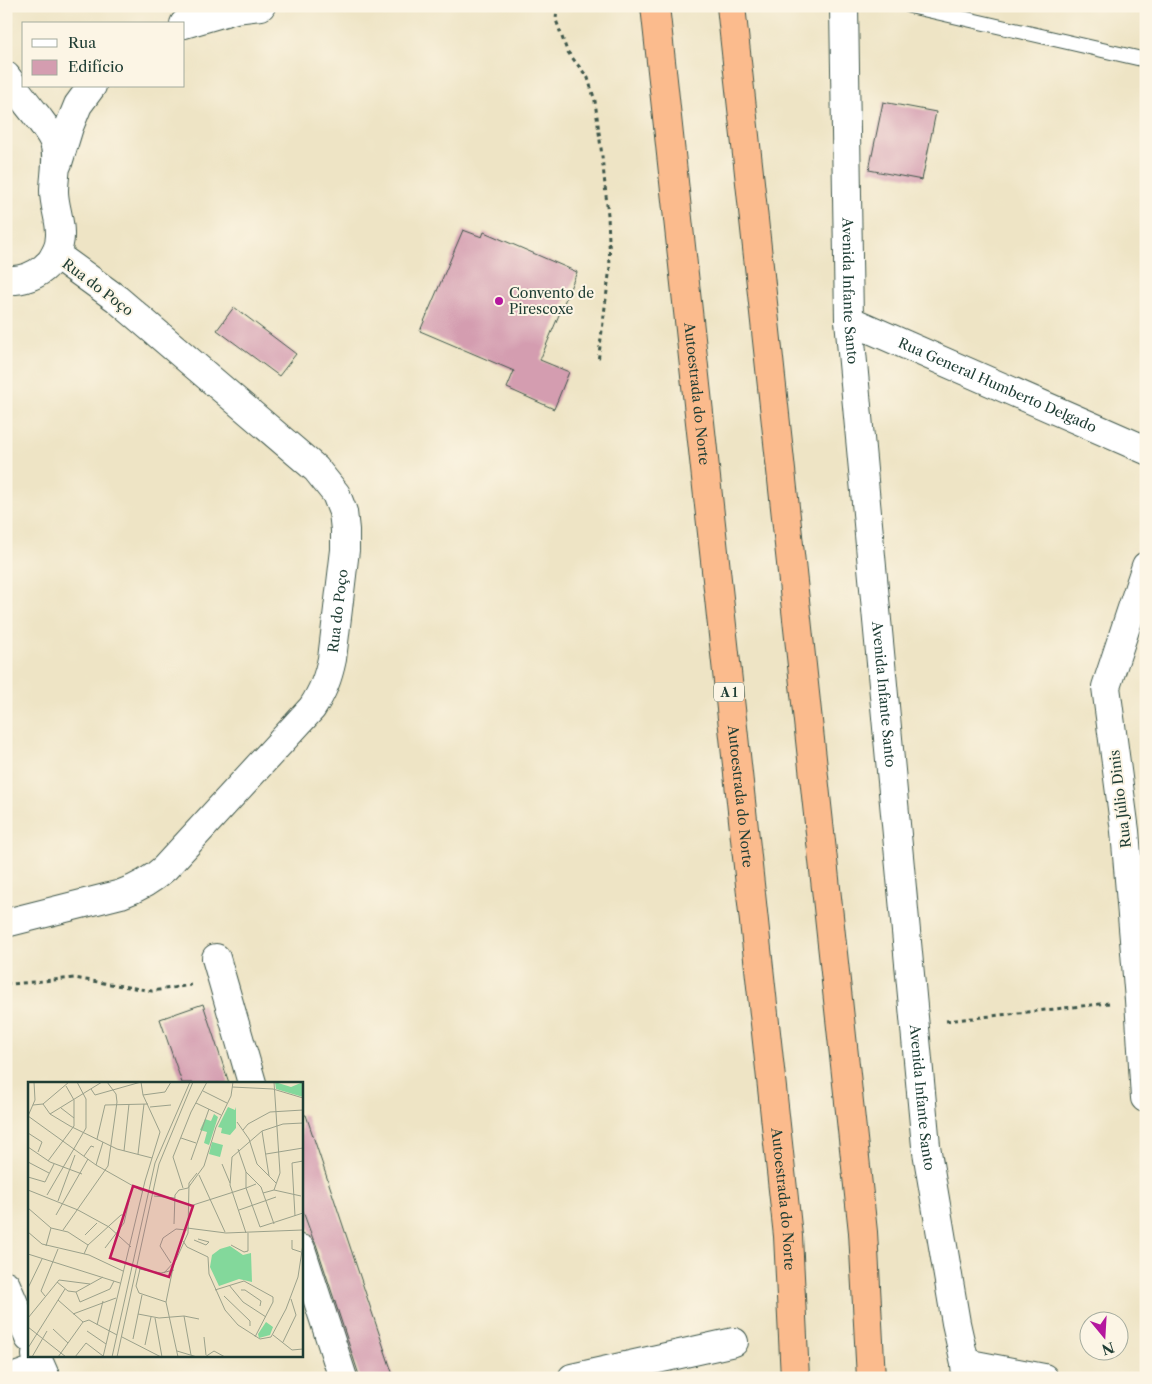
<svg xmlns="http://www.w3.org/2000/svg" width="1152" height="1384" viewBox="0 0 1152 1384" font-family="'Libre Caslon Text',serif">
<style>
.building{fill:#d49db0}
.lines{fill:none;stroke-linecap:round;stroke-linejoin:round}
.service-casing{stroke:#3e564a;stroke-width:16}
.minor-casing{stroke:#3e564a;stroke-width:30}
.tertiary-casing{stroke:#3e564a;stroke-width:30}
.motorway-casing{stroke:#3e564a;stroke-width:30}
.path{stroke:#3e564a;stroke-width:3;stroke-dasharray:4 4;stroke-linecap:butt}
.service{stroke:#fff;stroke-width:14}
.minor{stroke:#fff;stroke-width:28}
.tertiary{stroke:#fff;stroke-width:28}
.motorway{stroke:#fbbb8d;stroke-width:28}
.poi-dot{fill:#b5179e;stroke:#fcf5e5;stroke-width:2}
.labels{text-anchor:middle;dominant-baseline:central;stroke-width:4;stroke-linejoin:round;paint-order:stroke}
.shield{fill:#fcf5e5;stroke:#617469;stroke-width:1}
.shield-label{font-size:12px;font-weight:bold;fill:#1f3d34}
.street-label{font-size:14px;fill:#1f3d34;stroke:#fcf5e5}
.poi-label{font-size:14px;fill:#1f3d34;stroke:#fcf5e5;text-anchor:start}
.inset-road{fill:none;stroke:#9ba18b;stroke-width:1}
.view{fill:#c2185b;fill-opacity:0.15;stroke:#c2185b;stroke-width:2.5}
.inset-edge{fill:none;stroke:#1f3d34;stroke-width:2.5}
</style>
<rect width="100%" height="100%" fill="#fcf5e5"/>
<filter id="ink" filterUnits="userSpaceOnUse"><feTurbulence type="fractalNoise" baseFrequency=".02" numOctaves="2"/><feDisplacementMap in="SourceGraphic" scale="10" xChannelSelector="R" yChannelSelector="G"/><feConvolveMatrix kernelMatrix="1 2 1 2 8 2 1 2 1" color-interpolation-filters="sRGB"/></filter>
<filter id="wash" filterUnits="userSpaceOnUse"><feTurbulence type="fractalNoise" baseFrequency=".0096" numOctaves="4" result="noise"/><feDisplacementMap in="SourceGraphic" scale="20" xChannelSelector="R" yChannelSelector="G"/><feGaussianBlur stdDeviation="1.12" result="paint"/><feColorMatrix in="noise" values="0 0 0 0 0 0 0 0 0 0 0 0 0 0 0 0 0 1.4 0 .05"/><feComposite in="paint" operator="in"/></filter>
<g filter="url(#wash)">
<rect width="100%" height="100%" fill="#eee4c5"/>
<g id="blocks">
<g class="building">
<path d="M883,102L936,112L922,180L869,170Z"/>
<path d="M463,230L482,237L484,232L577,272L540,360L569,372L554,409L507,388L514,371L420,331Z"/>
<path d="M234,307L296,354L279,376L217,330Z"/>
<path d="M203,1004L229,1083H182L160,1019Z"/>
<path d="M301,1115H306L394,1378H360L316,1244L313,1239L301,1206Z"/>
</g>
</g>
</g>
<g filter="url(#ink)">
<use href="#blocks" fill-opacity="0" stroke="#3e564a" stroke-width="1"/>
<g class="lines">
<g class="service-casing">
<path id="service" d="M910,6L1146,60"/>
</g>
<g class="minor-casing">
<g id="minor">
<path id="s1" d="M849,320L1146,450"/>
<path id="s2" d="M6,923L121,894C138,888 152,880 165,868L312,708C323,691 328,678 332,659L345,550V530L343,512L336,494L316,469L117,299L55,254"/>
<path d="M216,958L252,1083"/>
<path d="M1145,1098L1139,1000L1125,831L1106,687L1146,566"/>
<path d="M301,1249L343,1378"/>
<path d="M12,1378L41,1368"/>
<path d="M572,1378L734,1342"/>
</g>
</g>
<g class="tertiary-casing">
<g id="tertiary">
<path id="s3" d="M844,6L849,320L926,1146L956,1323L965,1363L966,1378"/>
<path d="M184,24L235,9L261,6"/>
<path d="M6,76C16,89 26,103 37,116C42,123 48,130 52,138C60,153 54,175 54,191C54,205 60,219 60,233C61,262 34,282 6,280"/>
<path d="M58,163L69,127L78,105L92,86"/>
<path d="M6,1285L29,1338"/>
<path d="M36,1355L46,1378"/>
<path d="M965,1363L1044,1378"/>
</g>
</g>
<g class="motorway-casing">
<g id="motorway">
<path id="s4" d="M655,6L788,1236L795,1378"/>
<path d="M731,6L863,1232L871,1378"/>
</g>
</g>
<g class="path">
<path d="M557,6L556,20L567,51L588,78L595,101L602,156L608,215L610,267L598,362"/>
<path d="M6,983L12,984L74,978L152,991L191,985"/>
<path d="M946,1021L1109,1003"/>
</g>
<use href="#service" class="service"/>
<use href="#minor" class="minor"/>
<use href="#tertiary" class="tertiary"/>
<use href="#motorway" class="motorway"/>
</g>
</g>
<circle class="poi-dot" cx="499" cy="301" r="5"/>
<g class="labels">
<rect class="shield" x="714" y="682.5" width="30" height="19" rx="4"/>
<g class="shield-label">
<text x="729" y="692">A 1</text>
</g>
<g class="street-label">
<text transform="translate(98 287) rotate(37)">Rua do Poço</text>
<text stroke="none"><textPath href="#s3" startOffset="285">Avenida Infante Santo</textPath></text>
<text stroke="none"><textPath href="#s1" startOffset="162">Rua General Humberto Delgado</textPath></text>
<text stroke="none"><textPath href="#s4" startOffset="390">Autoestrada do Norte</textPath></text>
<text stroke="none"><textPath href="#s2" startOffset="489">Rua do Poço</textPath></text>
<text stroke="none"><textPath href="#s3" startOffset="690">Avenida Infante Santo</textPath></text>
<text stroke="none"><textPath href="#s4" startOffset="795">Autoestrada do Norte</textPath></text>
<text transform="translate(1120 799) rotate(-97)">Rua Júlio Dinis</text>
<text stroke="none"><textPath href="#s3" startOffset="1095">Avenida Infante Santo</textPath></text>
<text stroke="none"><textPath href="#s4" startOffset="1200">Autoestrada do Norte</textPath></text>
</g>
<g class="poi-label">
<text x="509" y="293">Convento de<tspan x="509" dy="16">Pirescoxe</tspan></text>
</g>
</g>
<g transform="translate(28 1082)">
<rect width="275" height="275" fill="#eee4c5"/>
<path d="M247,0L263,5L275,0V15L248,7ZM200,25L207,28L208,25V46L202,53L193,51L194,46L190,45ZM186,32L190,35L181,63L176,61L179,50L172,48L177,37L183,39ZM184,60L195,63L192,75L181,72ZM202,164L215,173L223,171L224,200L211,197L191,204L182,185L184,173L192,167ZM238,240L245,245L242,253L231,256L230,252Z" fill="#83d89b"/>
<path class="inset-road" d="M246,0L252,91L246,108M204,5L245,7L275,16M63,7L67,13L113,0M175,9L199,21M115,13L137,10L143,0M168,21L193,33M15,22L22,32L42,44L89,67L124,76M5,23L15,22L41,0M122,25L143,23M33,26L46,36M22,32L74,0M0,34L68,83L114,109M0,34L7,18L6,0M209,40L221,57L229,82L248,101M215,48L220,42L242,30L275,28M234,49L241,94M0,51L14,60L10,70M153,56L168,61M69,57L77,23L120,22M0,65L22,80L54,92M210,67L218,90M96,69L101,22M110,72L116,22M238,72L275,66M56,74L63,64L66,65M163,78L181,27M20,79L46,44V18L38,4M0,80L21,91M194,82L202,101M68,83L75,60M171,93L197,150M0,95L17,100L26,82M228,102L218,106V90L233,105L246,142M155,106L145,75L163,30L179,0M160,106L176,84L188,45L203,14L205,0M0,108L50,128L81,145L103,165M235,111L246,108L273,114M19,113L58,46V17L49,0M126,114L147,116M30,119L47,73M162,124L218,106L232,145L275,131M0,126L23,146L40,150L60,163L56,172M211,128L248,115M28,133L60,77M267,134L264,81L275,79M146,142L147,113L151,108L160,106M159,146L198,151L274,148M35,148L80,84L89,20L88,12L79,0M0,150L14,162L61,173L95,189M160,151L161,101L169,91M218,151L202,103L204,75L234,49L255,42L275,41M57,153L69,141M166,158L178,163L181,160L170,157M264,158V167L273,170M155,159L159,165L180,175L181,192L197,228L210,243L232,257L243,255L258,227L270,195L275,162M60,163L93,133H97M203,163L216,170L220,169V151M18,164L23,146M77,166L96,141L101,119M0,172L92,201M143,181L132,164L135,156L148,147L159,148M146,181L138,220L150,275M111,187L133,191L146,188M112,187L108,204L111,211L138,220M136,191L148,178L160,151M29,200L40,209L48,210L75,195M201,203L215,220L238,235M0,206L14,177M187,208L216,199L245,215V220L227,255M213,208H217L233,219L232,224M48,210L52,220L82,207L86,199M17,214L13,209L30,167M196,214L222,239V244M30,218L55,240M45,232L88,216M110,232L131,236L156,234L171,237M156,234L163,273M0,236L31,198L62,202M127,236L134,275M55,240L61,238L89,253M69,243L75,219M0,245L38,275M25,247L40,261M59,249L78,262M245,253L264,268L275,267M94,255L133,275M176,255L178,273M105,257L114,213M255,260L268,233L263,217M117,263L123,235M0,266L37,207M149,269L169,275M4,275L19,249M30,275L55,240M47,275L58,261L75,274M75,275L117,99L132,50L115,13L113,0M84,275L127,81L162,0M89,275L131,82L165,0M177,275L186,269L197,275"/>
<path class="view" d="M105,104L165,124L141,195L82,176Z"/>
<rect width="275" height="275" class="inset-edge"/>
</g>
<rect width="1152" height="1384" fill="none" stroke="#fcf5e5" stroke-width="25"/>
<rect x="22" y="22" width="162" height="65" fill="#fcf5e5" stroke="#a4ab9e"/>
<rect x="32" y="39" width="25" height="8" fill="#ffffff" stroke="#a4ab9e"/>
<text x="68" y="48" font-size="15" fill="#1f3d34">Rua</text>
<rect x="32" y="60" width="25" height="15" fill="#d49db0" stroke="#a4ab9e"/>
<text x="68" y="72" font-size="15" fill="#1f3d34">Edifício</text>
<g transform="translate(1104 1336) rotate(162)"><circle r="24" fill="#fcf5e5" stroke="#a4ab9e"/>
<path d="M0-4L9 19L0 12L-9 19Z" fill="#b5179e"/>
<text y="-8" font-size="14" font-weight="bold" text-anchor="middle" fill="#1f3d34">N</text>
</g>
</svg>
